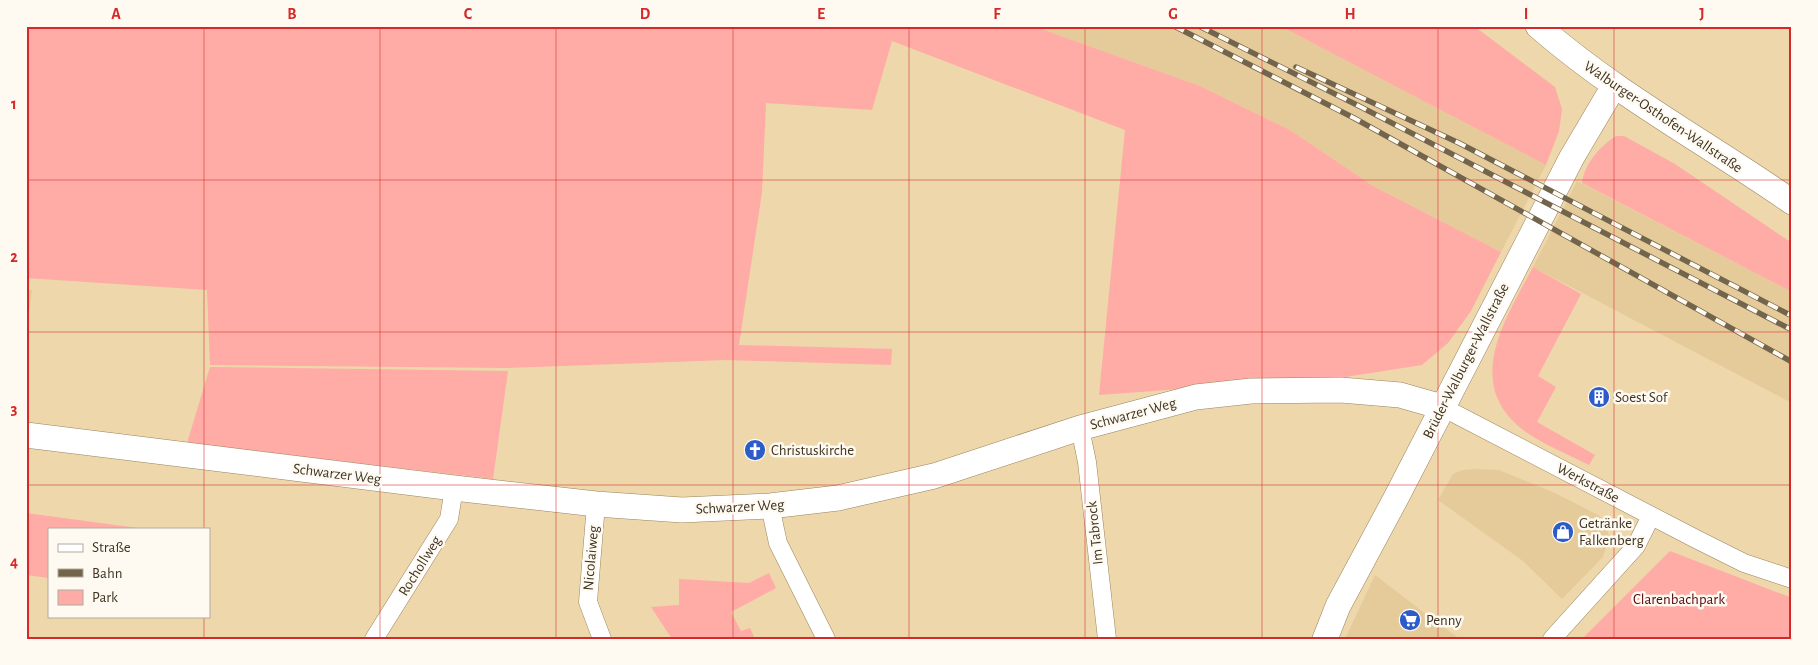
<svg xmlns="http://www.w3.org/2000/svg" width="1818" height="665" viewBox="0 0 1818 665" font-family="'Alegreya Sans',sans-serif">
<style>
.built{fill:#e6cb9a}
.green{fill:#ffaba6}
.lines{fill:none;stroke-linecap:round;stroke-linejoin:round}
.street-casing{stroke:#99845b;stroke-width:19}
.secondary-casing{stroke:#99845b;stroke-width:26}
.street{stroke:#fff;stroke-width:18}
.secondary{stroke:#fff;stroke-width:25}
.rail-casing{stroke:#73654c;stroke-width:5.5}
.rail{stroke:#fffaf1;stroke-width:4;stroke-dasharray:11;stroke-linecap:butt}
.grid{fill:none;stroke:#d62828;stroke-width:1;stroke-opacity:0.55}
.labels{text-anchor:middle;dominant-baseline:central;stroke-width:5;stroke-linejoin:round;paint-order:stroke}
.street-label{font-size:15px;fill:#3d3423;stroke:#fffaf1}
.poi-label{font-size:15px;fill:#3d3423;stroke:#fffaf1;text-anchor:start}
.park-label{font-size:15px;fill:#57060e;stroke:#fffaf1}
.neatline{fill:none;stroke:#d62828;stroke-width:2}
.grid-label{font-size:16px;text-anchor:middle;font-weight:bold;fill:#d62828}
</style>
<rect width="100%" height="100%" fill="#eed7ab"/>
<g class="built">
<path d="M1033,26H1280L1546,165L1501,252L1373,186L1290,130L1200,86Z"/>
<path d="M1577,181L1792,292V403L1533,267Z"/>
<path d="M26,289L32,290L26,337Z"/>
<path d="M1477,469L1499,470L1553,492L1600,516L1606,523L1609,538L1603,557L1562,599L1523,561L1438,500L1453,474L1462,470Z"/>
<path d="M1375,575L1431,618L1460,639H1345Z"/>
</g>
<g class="green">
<path d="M26,26H1033L1200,86L1290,130L1373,186L1501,252L1471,311L1448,343L1422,365L1345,377L1099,395L1125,130L892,41L872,110L766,103L762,192L739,345L892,349L891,365L726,360L508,368L210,365L207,290L26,278Z"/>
<path d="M1280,26H1474L1555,87L1562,109L1559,131L1546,165Z"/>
<path d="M1616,136H1624L1675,164L1792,243V292L1582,183C1584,164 1600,146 1616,136Z"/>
<path d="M1533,267L1581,294L1538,376L1556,387L1537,422L1595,455L1589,465C1565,452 1532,441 1513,421C1467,375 1509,313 1533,267Z"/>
<path d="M210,367L508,371L493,479L187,443Z"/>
<path d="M26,513L145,529H49V578L26,575Z"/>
<path d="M1670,551L1792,598V639H1582Z"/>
<path d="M769,573L776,588L731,612L741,631L750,628L755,639H672L651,607L679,605V579L749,583Z"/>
</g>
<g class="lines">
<g class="street-casing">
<g id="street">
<path d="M1442,407L1696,539L1744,563L1792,579"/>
<path d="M1080,428L1087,462L1107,639"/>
<path d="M596,504L588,602L602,639"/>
<path d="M770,506L778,543L826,639"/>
<path d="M374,639L449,519L454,488"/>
<path d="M1552,639L1636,546L1651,516"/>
</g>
</g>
<g class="secondary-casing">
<g id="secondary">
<path d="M1538,26C1616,94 1707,143 1792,202"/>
<path d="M26,435L454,488L596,504L682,510L770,506L838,498L934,476L1080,428L1196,397L1251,391L1341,390L1400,395L1442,407"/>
<path d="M1325,639L1338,606L1396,498L1572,157L1614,86"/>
</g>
</g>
<use href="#street" class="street"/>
<use href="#secondary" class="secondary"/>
<g class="rail-casing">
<g id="rail">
<path d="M1174,26L1354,118L1792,362"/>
<path d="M1199,26L1359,106L1792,330"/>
<path d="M1296,67L1459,143L1792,316"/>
</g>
</g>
<use href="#rail" class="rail"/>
</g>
<path class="grid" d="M204,26V529M380,26V639M556,26V639M733,26V639M909,26V639M1085,26V639M1262,26V639M1438,26V639M1614,26V639M26,180H1792M26,332H1792M26,485H1792M204,616V639"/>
<defs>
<g id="building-disc" transform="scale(1.125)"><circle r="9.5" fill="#2b5cca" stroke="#fffaf1"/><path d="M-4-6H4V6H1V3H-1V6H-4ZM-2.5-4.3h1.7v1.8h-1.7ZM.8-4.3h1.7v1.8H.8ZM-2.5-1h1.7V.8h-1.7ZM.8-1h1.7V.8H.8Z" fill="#fff"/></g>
<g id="church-disc" transform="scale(1.125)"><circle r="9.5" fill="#2b5cca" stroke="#fffaf1"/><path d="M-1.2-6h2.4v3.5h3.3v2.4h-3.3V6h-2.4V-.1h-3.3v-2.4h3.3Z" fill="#fff"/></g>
<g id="shop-disc" transform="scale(1.125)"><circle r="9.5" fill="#2b5cca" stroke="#fffaf1"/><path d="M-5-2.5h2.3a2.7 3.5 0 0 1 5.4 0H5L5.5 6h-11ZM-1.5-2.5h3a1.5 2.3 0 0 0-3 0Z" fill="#fff"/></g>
<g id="supermarket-disc" transform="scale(1.125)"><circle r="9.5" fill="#2b5cca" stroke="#fffaf1"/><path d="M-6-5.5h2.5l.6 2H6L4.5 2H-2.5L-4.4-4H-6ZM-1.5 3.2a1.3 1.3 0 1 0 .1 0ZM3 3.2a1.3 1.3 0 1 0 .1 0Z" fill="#fff"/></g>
</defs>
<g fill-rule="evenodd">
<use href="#building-disc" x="1599" y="397"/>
<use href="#church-disc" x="755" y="450"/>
<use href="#shop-disc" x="1563" y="532"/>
<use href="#supermarket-disc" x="1410" y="620"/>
</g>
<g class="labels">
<g class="street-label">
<text transform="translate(1663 117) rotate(34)">Walburger-Osthofen-Wallstraße</text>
<text transform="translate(1466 361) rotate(-63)">Brüder-Walburger-Wallstraße</text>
<text transform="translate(1133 414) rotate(-15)">Schwarzer Weg</text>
<text transform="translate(337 474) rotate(7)">Schwarzer Weg</text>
<text transform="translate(1588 483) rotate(28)">Werkstraße</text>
<text transform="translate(740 507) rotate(-3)">Schwarzer Weg</text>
<text transform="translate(1095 533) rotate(-96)">Im Tabrock</text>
<text transform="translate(591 558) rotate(-85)">Nicolaiweg</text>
<text transform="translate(420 566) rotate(-58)">Rochollweg</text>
</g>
<g class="poi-label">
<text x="1615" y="397">Soest Sof</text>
<text x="771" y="450">Christuskirche</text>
<text x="1579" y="523">Getränke<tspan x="1579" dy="17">Falkenberg</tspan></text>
<text x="1426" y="620">Penny</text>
</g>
<g class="park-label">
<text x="1679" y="599">Clarenbachpark</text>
</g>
</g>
<rect width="1818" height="665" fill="none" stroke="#fffaf1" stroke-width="55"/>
<rect x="48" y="528" width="162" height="90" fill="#fffaf1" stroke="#b1ab9f"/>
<rect x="58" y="544" width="25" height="8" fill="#ffffff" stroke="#b1ab9f"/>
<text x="92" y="552" font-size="15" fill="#3d3423">Straße</text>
<rect x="58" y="569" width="25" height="8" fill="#73654c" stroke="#b1ab9f"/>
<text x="92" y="578" font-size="15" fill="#3d3423">Bahn</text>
<rect x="58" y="590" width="25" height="15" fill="#ffaba6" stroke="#b1ab9f"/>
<text x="92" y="602" font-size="15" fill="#3d3423">Park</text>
<rect x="28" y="28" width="1762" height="610" class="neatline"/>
<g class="grid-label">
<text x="116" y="19">A</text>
<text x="292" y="19">B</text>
<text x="468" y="19">C</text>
<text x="645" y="19">D</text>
<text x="821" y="19">E</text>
<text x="997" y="19">F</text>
<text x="1173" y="19">G</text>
<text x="1350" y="19">H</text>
<text x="1526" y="19">I</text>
<text x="1702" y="19">J</text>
<text x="14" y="109">1</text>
<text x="14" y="262">2</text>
<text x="14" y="414">3</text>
<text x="14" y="567">4</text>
</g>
</svg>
